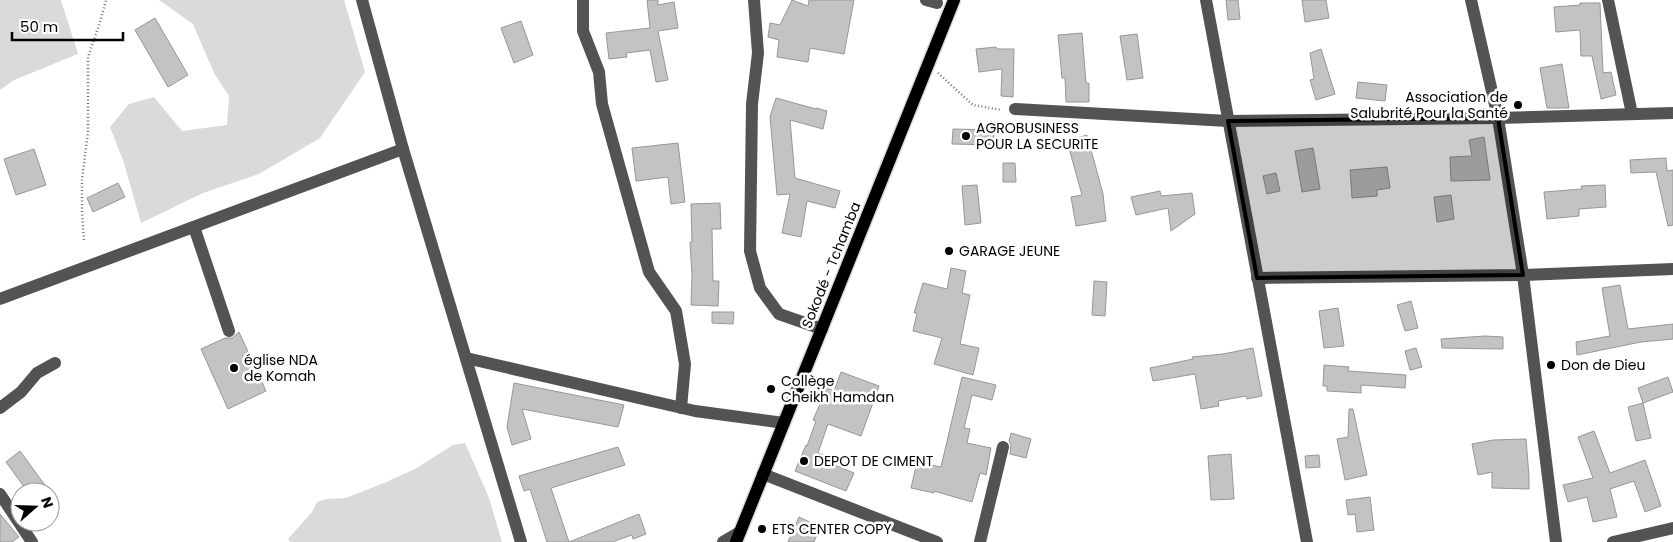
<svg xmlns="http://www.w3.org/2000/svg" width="1673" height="542" viewBox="0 0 1673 542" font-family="Poppins,sans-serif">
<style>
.green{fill:#dadada}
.building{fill:#c3c3c3;stroke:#979797}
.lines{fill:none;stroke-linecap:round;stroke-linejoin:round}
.major-casing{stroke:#dbdbdb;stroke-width:15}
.path{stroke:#757575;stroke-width:2.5;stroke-dasharray:1 2.5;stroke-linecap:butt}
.minor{stroke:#535353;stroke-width:12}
.major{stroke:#000;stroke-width:12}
.marked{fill:#000;fill-opacity:0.2;stroke:#000;stroke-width:4;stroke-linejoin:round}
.poi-dot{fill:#000;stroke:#fff;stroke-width:2}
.labels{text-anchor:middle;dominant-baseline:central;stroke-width:5;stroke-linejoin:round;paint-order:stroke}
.poi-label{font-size:14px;fill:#000;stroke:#fff;text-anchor:start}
.street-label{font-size:14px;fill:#000;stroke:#fff}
</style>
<rect width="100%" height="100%" fill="#fff"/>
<g class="green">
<path d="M0,0H61L78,54L14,80L0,90Z"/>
<path d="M159,0H344L365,72L320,138L259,174L203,193L141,223L124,163L110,127L129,104L154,97L182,131L227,125L229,96L214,73L193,24Z"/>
<path d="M465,443L489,498L502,542H290L288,539L312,512L317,502L326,499L346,498L384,483L415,469L453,445Z"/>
</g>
<g class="building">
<path d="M647,0H658V5L674,2L678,28L658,31L668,80L656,82L650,50L626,53L627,57L609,59L606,33L650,28Z"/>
<path d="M792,0L808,6L809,0H854L844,54L810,48L808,62L777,57L779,40L768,37L770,23L780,25Z"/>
<path d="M1226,0H1238L1240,19L1228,20Z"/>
<path d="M1302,0H1326L1329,18L1305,22Z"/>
<path d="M1580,3H1600L1603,73L1611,72L1616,95L1601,99L1592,56H1581L1580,30L1556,32L1554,7L1580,5Z"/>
<path d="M155,18L188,75L168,87L135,30Z"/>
<path d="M521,21L533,55L514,63L501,28Z"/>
<path d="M1082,33L1086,83H1089V102H1066L1065,78H1062L1058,35Z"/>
<path d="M1137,34L1143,78L1127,80L1120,36Z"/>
<path d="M996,47L997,49H1014L1013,97L1001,96L1002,69L979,72L976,49Z"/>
<path d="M1321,49L1335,94L1316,100L1310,80L1314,79L1310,53Z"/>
<path d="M1562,64L1569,108H1547L1540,68Z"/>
<path d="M1358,82L1387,85L1385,101L1356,98Z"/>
<path d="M776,98L816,109V108L827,111L823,129L790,120L795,178L840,191L835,208L807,201L801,237L782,233L790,194L777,195L770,117Z"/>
<path d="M953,129L994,130V145L952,144Z"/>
<path d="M1087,135L1103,194L1106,221L1076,226L1071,197L1082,195L1067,141Z"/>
<path d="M1484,137L1490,180L1451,181L1450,157L1472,156L1469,140Z"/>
<path d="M678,143L685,202L671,204L668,177L636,181L632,148Z"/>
<path d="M1313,148L1320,189L1302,192L1295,151Z"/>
<path d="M34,149L46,185L16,195L4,159Z"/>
<path d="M1666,158L1667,171L1673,170V225L1668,226L1656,172L1631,173L1630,160Z"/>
<path d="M1003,163H1015L1016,182H1003Z"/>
<path d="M1387,167L1390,188L1377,190V196L1352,198L1350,170Z"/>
<path d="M1276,173L1280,191L1267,194L1263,176Z"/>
<path d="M118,183L125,197L93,212L87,198Z"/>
<path d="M977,185L981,223L965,225L962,186Z"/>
<path d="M1605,185L1606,207L1579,209V216L1547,219L1544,192L1582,189L1581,186Z"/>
<path d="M1160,191L1161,196L1192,193L1195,214L1171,231L1168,208L1136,215L1131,197Z"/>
<path d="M1451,195L1454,219L1437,222L1434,197Z"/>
<path d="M720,203L721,229H712L713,281H719L718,306L691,305L692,275L690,242H692L691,204Z"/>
<path d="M951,268L966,271L962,293L970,295L960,344L979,348L973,375L934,364L942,338L913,331L917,313H914L923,283L947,289Z"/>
<path d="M1094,281L1107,282L1105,316L1092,315Z"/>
<path d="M1620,285L1628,329L1673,324V339L1641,342L1577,355L1576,342L1610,336L1602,288Z"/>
<path d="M1411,301L1418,328L1405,331L1397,305Z"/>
<path d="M1338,308L1344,346L1324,348L1319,311Z"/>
<path d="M712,312H734L733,324L712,323Z"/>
<path d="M239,332L266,391L228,409L201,349L225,338H232Z"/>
<path d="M1485,336L1503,337V349L1442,348L1441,339Z"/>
<path d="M1253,348L1262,396L1247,399L1246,396L1218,401L1219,406L1201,409L1195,374L1153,381L1150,368L1193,359L1192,357L1223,354Z"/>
<path d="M1416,348L1422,367L1410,370L1405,351Z"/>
<path d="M1324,365L1349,367L1348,371L1406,375L1405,388L1361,385V393L1327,391V386H1323Z"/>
<path d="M841,372L879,386L861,436L828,424L818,453L834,458L832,464L854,473L846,491L795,471L806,445L807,446L816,421L813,420L827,388L834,391Z"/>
<path d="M962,377L996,385L992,400L972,395L964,428L970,429L967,443L991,448L986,475L980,473L972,502L934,491V493L911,488L917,462L941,467Z"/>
<path d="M1668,377L1673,392L1643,403L1638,388Z"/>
<path d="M514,383L624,405L618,427L522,409L531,439L512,445L507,427Z"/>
<path d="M1643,403L1651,438L1636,441L1628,407Z"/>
<path d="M1349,409H1353L1367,475L1345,480L1337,439L1348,437Z"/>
<path d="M1594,431L1610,473L1645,460L1661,506L1645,512L1634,481L1610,489L1617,517L1593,522L1587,497L1568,502L1563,485L1593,478L1578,437Z"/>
<path d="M1011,433L1031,439L1026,458L1010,454L1011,445L1009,441Z"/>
<path d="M1526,439L1529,476V489L1492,488V472L1478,475L1472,444L1493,440Z"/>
<path d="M618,447L625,465L551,488L569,542H547L530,489L524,491L519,476Z"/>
<path d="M20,451L50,492H28L6,462Z"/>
<path d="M1231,454L1234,499L1211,500L1208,456Z"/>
<path d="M1319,455L1320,467L1306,468L1305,456Z"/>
<path d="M1370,497L1374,530L1357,532L1355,514L1348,515L1346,500Z"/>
<path d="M0,514L19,537L12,542H0Z"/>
<path d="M639,514L646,534L633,539L632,535L612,542H569Z"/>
<path d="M799,517L820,527L814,542H788Z"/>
</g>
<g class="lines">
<g class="major-casing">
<path id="major" d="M736,542L954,0"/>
</g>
<g class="path">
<path d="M938,73L973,105L1002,110"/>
<path d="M84,240L82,213V180L88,132V57L100,22L106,0"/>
</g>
<g class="minor">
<path d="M362,0L403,149L521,542"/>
<path d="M583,0V31L599,72L602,104L649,272L676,311L685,364L681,408"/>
<path d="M754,0L758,53L752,104L750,251L760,288L779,314L822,329"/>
<path d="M926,0L937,3"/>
<path d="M1206,0L1307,542"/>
<path d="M1471,0L1498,118L1523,275L1556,542"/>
<path d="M1608,0L1632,114"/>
<path d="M1015,109L1228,121L1498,118L1673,113"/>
<path d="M194,227L229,331"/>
<path d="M1257,278L1523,275L1673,269"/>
<path d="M0,299L403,149"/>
<path d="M466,358L695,411L784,423"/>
<path d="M0,408L21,392L37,373L55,363"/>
<path d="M763,474L937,542"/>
<path d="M0,494L32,542"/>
<path d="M723,542L740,532"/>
<path d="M980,542L1003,447"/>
<path d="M1613,542L1673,528"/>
</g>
<use href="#major" class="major"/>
</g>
<path class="marked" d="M1498,118L1523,275L1257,278L1228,121Z"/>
<g class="poi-dot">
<circle cx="1518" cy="105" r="5"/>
<circle cx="966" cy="136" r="5"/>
<circle cx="949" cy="251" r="5"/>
<circle cx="1551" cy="365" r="5"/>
<circle cx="234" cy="368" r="5"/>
<circle cx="771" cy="389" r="5"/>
<circle cx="804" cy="461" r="5"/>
<circle cx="762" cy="529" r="5"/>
</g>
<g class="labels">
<g class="poi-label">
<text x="1508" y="97" text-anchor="end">Association de<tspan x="1508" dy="16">Salubrité Pour la Santé</tspan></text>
<text x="976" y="128">AGROBUSINESS<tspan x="976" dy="16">POUR LA SECURITE</tspan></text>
<text x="959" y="251">GARAGE JEUNE</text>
<text x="244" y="360">église NDA<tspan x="244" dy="16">de Komah</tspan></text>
<text x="1561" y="365">Don de Dieu</text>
<text x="781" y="381">Collège<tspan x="781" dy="16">Cheikh Hamdan</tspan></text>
<text x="814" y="461">DEPOT DE CIMENT</text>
<text x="772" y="529">ETS CENTER COPY</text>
</g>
<g class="street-label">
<text transform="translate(831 265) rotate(-68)">Sokodé - Tchamba</text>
</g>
</g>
<g transform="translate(35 507) rotate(70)"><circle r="24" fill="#ffffff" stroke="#999999"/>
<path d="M0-4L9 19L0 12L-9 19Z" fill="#000000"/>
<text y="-8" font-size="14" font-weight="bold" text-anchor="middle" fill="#000000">N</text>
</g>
<path d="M12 32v8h111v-8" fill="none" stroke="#000000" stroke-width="2.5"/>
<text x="20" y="32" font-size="15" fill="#000000" stroke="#ffffff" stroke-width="4" paint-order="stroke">50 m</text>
</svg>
